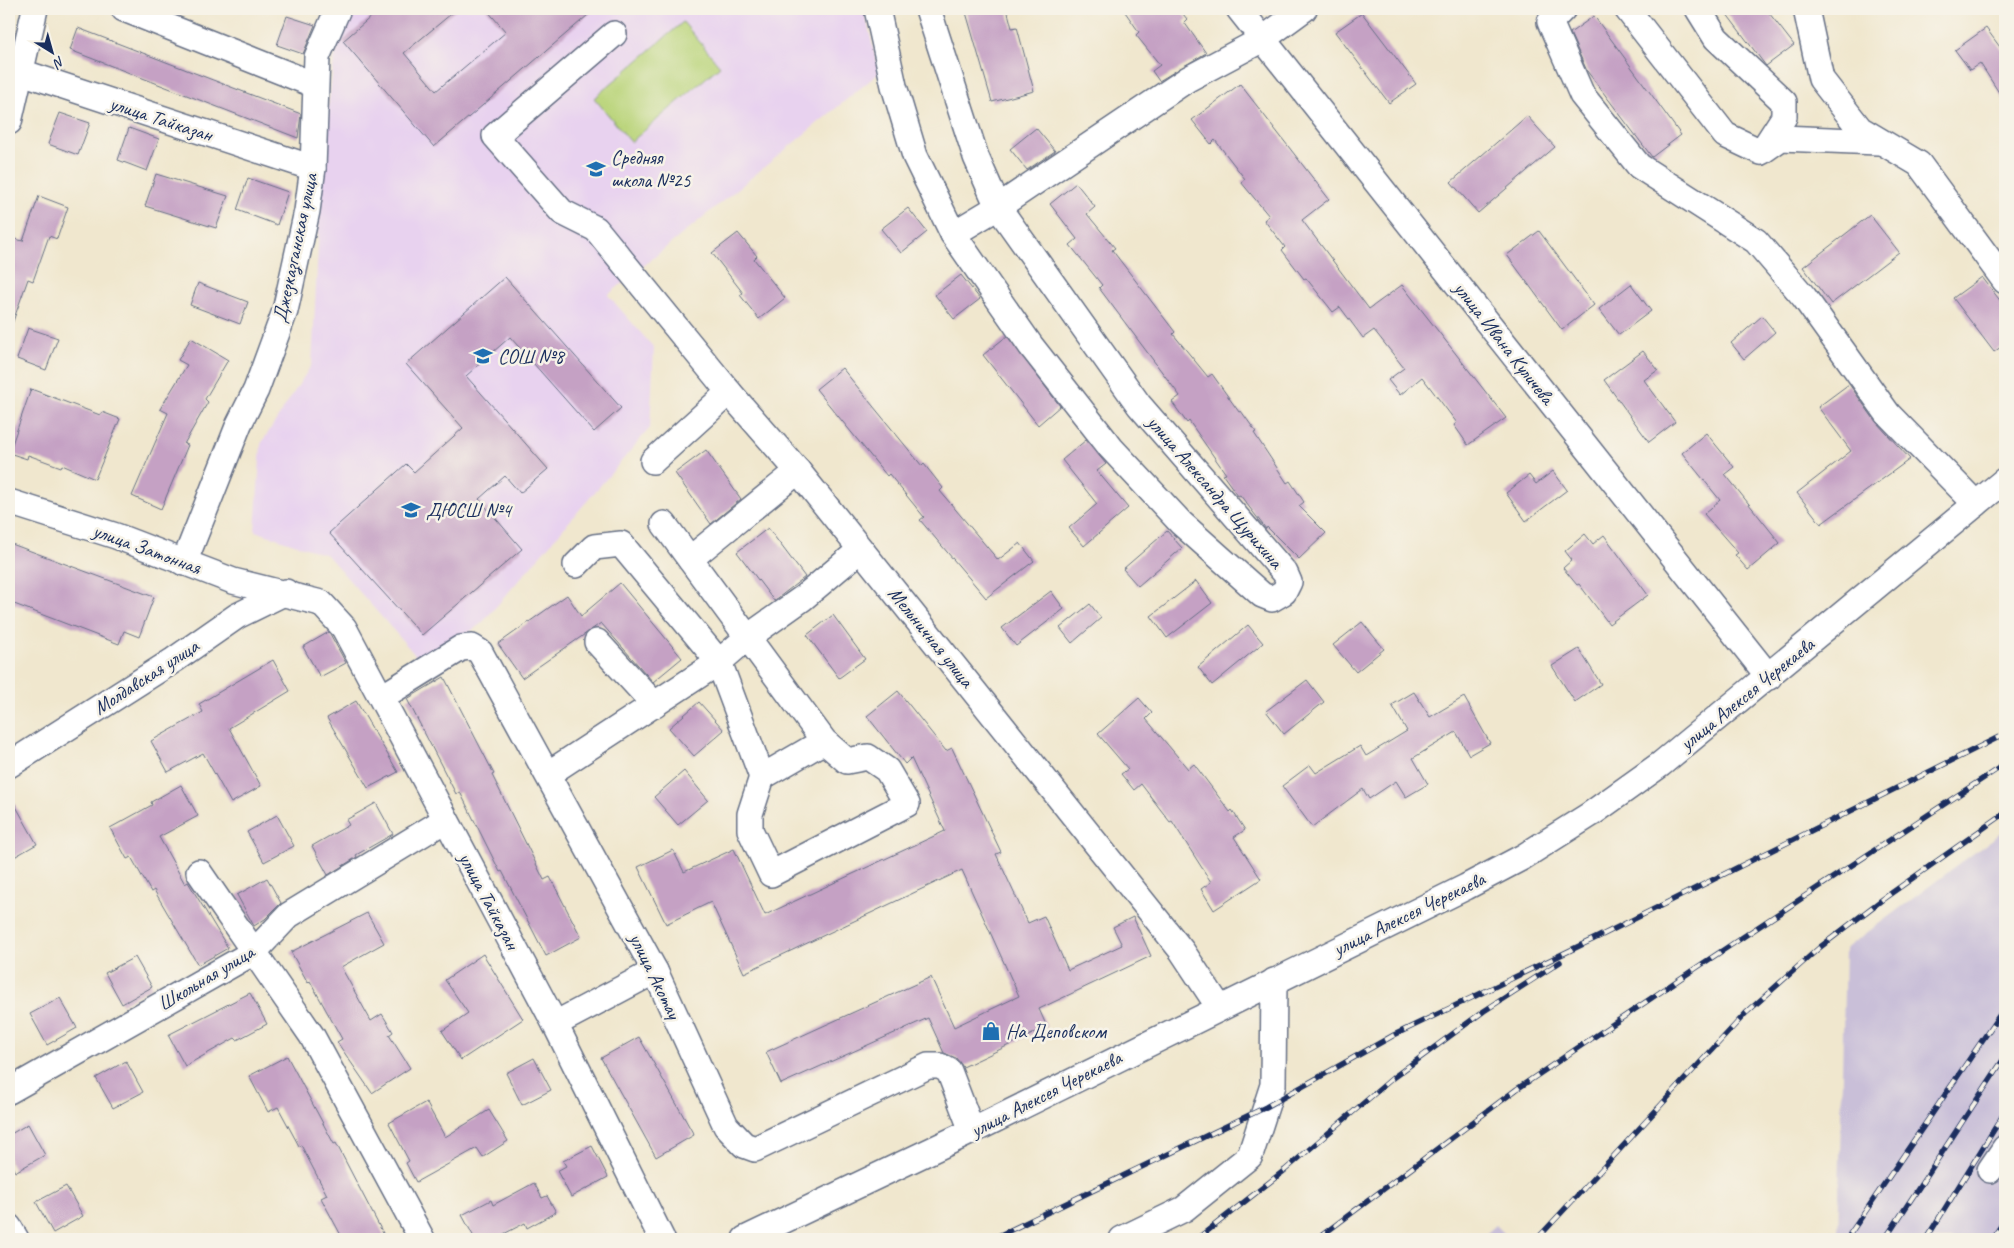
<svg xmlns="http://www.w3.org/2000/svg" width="2014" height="1248" viewBox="0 0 2014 1248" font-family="Caveat,sans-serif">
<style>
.built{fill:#e8d2ef}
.industrial{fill:#c9bfd8}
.green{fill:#b9d479;stroke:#6a826c}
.building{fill:#c5a1c4}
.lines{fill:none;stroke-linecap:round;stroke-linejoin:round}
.minor-casing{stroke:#666f85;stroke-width:28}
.minor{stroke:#fff;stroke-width:25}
.rail-casing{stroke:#1b2f5e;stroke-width:5.5}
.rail{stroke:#f7f3e8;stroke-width:4;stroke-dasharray:11;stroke-linecap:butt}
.labels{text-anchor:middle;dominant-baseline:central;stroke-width:5;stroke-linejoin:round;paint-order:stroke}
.street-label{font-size:20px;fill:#1b2f5e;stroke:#f7f3e8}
.poi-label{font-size:20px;fill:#1b2f5e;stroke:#f7f3e8;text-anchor:start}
</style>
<rect width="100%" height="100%" fill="#f7f3e8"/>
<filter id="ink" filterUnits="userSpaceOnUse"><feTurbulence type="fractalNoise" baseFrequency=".02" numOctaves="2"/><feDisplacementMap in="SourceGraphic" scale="10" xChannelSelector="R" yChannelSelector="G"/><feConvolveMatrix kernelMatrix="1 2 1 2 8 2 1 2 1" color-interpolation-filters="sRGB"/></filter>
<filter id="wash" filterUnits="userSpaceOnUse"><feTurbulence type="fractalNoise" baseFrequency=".0096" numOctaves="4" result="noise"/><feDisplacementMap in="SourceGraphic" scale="20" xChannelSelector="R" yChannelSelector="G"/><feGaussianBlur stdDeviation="1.12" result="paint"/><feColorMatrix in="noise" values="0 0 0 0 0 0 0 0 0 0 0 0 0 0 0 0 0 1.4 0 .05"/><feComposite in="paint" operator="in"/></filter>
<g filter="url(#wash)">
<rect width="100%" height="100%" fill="#f0e7ce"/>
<path class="built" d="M352,9H864L879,73L608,295L654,348L650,428L482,623L424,665L327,555L255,531L261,444L312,364L323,150L334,60L340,37Z"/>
<g class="industrial">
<path d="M2005,830V1239H1838L1845,949Z"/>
<path d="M1496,1225L1510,1239H1480Z"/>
</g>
<path class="green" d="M683,22L720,66L631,142L594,98Z"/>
<g id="blocks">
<g class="building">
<path d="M380,9H457L404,53L436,91L506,32L486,9H595L434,147L343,41Z"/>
<path d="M965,9H1007L1012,28L1017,27L1034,91L992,102Z"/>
<path d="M1123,9H1179L1187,19L1184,22L1206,53L1159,81L1152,71L1160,65L1136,35L1139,32Z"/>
<path d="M1723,9H1766L1794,45L1766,66Z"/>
<path d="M1362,13L1416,84L1389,103L1335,32Z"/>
<path d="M287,16L315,25L303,54L277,45Z"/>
<path d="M1594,16L1681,135L1652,157L1587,71L1570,33Z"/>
<path d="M78,28L301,114L298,138L70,50Z"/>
<path d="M1986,28L2005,54V102L1980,63L1970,70L1955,50Z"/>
<path d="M1240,84L1329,199L1302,220L1369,309L1402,285L1506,418L1468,445L1454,425L1457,423L1422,377L1400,395L1388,380L1404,368L1374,330L1363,338L1340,307L1333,312L1306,278L1304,279L1282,250L1285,247L1264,220L1269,216L1241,182L1245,179L1215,140L1211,144L1192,120Z"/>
<path d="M60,113L90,123L78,155L48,144Z"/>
<path d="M1527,116L1555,147L1478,213L1451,182Z"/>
<path d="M129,128L159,139L147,171L118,160Z"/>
<path d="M1036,128L1055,151L1027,170L1010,149Z"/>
<path d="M156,174L228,196L216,228L145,206Z"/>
<path d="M248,178L288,192L277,225L237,210Z"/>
<path d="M1076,183L1095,207L1087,214L1115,248L1112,250L1175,332L1173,334L1208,377L1212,374L1239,412L1241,411L1256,432L1254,433L1287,483L1290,481L1304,502L1299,506L1326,533L1299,559L1267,527L1266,529L1240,495L1238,496L1223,475L1226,474L1189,421L1187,423L1172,402L1180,396L1099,288L1102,285L1070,245L1077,239L1050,204Z"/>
<path d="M39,196L68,207L57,239L49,236L33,281L28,279L11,327H9V255L15,239L23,241Z"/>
<path d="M908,208L927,232L901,253L881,229Z"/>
<path d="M1870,215L1899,252L1831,304L1803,267Z"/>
<path d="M1539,231L1594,305L1562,330L1507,255Z"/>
<path d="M738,233L757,256L754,259L785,298L759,319L740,295L743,293L712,253Z"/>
<path d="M961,275L980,299L954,319L935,295Z"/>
<path d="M505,277L621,408L594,432L510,337L466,376L548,469L520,493L505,476L479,499L522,549L422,635L329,533L406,464L414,472L463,428L406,364Z"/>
<path d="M1982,277L2005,307V344L1994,352L1953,298Z"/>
<path d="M198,283L248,302L240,324L190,305Z"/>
<path d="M1631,284L1651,311L1619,335L1599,309Z"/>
<path d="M1762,316L1775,332L1744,359L1731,343Z"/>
<path d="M28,328L58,338L46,370L17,359Z"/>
<path d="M1007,336L1060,406L1038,425L983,355Z"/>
<path d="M191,338L228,360L205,399L208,402L184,444L188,445L161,509L132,496L168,413L160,409L187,365L178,360Z"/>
<path d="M1643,351L1658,370L1644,380L1675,422L1649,442L1604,380Z"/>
<path d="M842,368L922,466L924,464L943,488L940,491L998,560L1020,543L1034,561L986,598L920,520L924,517L889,474L887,476L816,389Z"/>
<path d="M1849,384L1876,422L1910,459L1821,524L1797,493L1851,451L1818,407Z"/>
<path d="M31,389L100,415L102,412L120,419L95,479L62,465L61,467L28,455L27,459L9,453Z"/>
<path d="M1706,433L1734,467L1725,474L1780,543L1748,570L1735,555L1738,553L1704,514L1720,500L1682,453Z"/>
<path d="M1086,440L1106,464L1097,471L1128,508L1084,546L1069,528L1097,504L1062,460Z"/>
<path d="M706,450L741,499L711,524L675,473Z"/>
<path d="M1553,471L1567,490L1526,521L1506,493L1529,475L1536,484Z"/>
<path d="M768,528L805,577L774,601L737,552Z"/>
<path d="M1167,531L1182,548L1138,586L1123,569Z"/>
<path d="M1585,534L1593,544L1604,535L1648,595L1609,624L1579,584L1577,585L1563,568L1572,560L1565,551Z"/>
<path d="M9,543L154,597L139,637L124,631L119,644L9,602Z"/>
<path d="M1196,581L1212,603L1167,638L1151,616Z"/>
<path d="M620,583L682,658L653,682L601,623L522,678L498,644L567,595L581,616Z"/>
<path d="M1051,591L1064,609L1016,646L1002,628Z"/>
<path d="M1090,604L1101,618L1072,643L1060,628Z"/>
<path d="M833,615L865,659L839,678L807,635Z"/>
<path d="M1362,622L1384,649L1356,672L1333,645Z"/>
<path d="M1248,625L1263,643L1212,685L1198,667Z"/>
<path d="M329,632L346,663L320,677L303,647Z"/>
<path d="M1579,649L1601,684L1575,702L1552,666Z"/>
<path d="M273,660L290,691L229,728L261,786L231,803L203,753L168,772L151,741L203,712L199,704Z"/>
<path d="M444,677L494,774L492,775L544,880L550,877L581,937L546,956L502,871L500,872L460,792L456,794L407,699Z"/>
<path d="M1307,680L1324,702L1284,734L1266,711Z"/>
<path d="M898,691L946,751L952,748L1001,852L996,854L1028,923L1044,916L1068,970L1122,945L1113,927L1133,917L1151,956L1039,1009L1047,1027L963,1067L956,1058L944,1053L928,1018L781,1084L766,1052L931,977L954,1027L1019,996L962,870L744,973L711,902L666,924L638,867L673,850L684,872L734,849L765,915L945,831L911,758L905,764L867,716Z"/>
<path d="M1414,692L1430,717L1464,697L1490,743L1469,755L1456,732L1413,758L1428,784L1406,797L1396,781L1369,799L1363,789L1312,827L1282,786L1310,765L1316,773L1360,746L1366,756L1407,731L1392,705Z"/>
<path d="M1139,698L1152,713L1146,719L1188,769L1194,764L1230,812L1232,810L1245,830L1234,837L1261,879L1214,910L1201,889L1211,882L1172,821L1170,822L1141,784L1134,790L1121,774L1128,769L1098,734Z"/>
<path d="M356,701L398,772L368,788L327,718Z"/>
<path d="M699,702L724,730L694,756L669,728Z"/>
<path d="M684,771L708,800L678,825L654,797Z"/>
<path d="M181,785L198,816L159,837L185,884L188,882L228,948L198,965L154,890L151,892L131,857L127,859L110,828L152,805L151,802Z"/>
<path d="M9,794L37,844L9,860Z"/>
<path d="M376,803L393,834L356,855L357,857L328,875L312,846L349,825L346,820Z"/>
<path d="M277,815L294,846L264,862L247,832Z"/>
<path d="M267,878L281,903L265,919L254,926L237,895Z"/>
<path d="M367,913L384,943L341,967L371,1021L382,1014L393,1032L389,1035L410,1068L372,1093L337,1042L342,1039L310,981L308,983L291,952Z"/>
<path d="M483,954L523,1019L461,1060L442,1031L468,1013L445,980Z"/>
<path d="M135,957L152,987L122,1004L105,973Z"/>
<path d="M250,993L267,1024L237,1040L235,1038L185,1066L168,1035Z"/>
<path d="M60,998L77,1028L47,1045L30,1014Z"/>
<path d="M639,1037L694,1135L656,1157L601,1058Z"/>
<path d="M287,1056L334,1144L336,1143L386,1239H343L321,1198L327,1195L301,1145L299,1146L278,1107L268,1112L249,1076Z"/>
<path d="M534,1058L551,1090L522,1105L506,1073Z"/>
<path d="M126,1061L143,1092L113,1108L96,1078Z"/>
<path d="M426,1102L445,1137L489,1110L508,1141L483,1157L477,1148L416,1182L406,1163L409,1161L389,1123Z"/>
<path d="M28,1124L45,1155L15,1172L9,1161V1135Z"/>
<path d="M592,1146L608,1177L571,1197L557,1171L566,1166L563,1161Z"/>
<path d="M534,1183L542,1198L547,1196L556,1212L527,1228L525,1223L494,1239H475L462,1215L491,1200L493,1205Z"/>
<path d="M66,1186L83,1216L53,1233L36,1202Z"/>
</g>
</g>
</g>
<g filter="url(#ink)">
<use href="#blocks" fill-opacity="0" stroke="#666f85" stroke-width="1"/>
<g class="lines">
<g class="minor-casing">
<g id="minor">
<path d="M124,9L315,85"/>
<path d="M877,9L894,86L915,156L953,234L1031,346L1111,448L1181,523L1262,595L1272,599L1284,592L1289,582L1285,573L1139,405L998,207L976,157L928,9"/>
<path d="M1239,9L1769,677"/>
<path d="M1563,9L1550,22L1582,95L1639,166L1756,241L1804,297L1888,414L1976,504"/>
<path d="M1627,9L1725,135L1761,152L1781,138L1878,142"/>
<path d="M1698,9L1716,38L1784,102V117L1764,148"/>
<path d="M1806,9L1821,79L1860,129L1919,164L2005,281"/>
<path d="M614,34L495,136L562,212L596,229L729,392L798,471L1182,951L1219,1007"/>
<path d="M9,68L313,168"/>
<path d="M9,122L35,9"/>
<path d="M953,234L998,207L1188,79L1263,39L1304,9"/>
<path d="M653,461L729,392"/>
<path d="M9,502L116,536L233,581L321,603L344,628L555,1024L662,1239"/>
<path d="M664,524L824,741L762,777L750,814V830L771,874L907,804L887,770L868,757L847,761L824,741"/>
<path d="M690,559L798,471"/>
<path d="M184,563L239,424L256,390L285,311L307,211L313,168L317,57L338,9"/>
<path d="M576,565L594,547L621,544L719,662L762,777"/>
<path d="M597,642L655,705"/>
<path d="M382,697L461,648L472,647L480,652L655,971L726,1126L744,1145L755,1149L928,1066H940L949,1071L972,1131"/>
<path d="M9,765L174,660L237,616L286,592"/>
<path d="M548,774L719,662L748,637L803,598L860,550"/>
<path d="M199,872L312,1036L422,1239"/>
<path d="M555,1024L655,971"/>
<path d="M9,1091L254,952L289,915L445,820"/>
<path d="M1990,1170L2005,1148"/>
<path d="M9,1227L16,1239"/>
<path d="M745,1239L972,1131L1466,887L1523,857L1591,814L1661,764L2005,480"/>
<path d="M1122,1239L1184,1209L1250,1156L1273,1085L1274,981"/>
</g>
</g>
<use href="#minor" class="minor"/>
<g class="rail-casing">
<g id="rail">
<path d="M1850,1234L2005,1007"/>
<path d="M992,1239L1266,1107L1394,1035L1600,936L2005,734"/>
<path d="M1197,1239L1285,1170L1394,1077L1484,1011L1560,962"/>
<path d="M1317,1239L1517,1089L1690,972L2005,764"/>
<path d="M1537,1239L1746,1013L1819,948L1883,899L2005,813"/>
<path d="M1885,1239L2005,1057"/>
<path d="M1926,1239L2005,1112"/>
<path d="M1992,1239L2005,1220"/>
</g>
</g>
<use href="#rail" class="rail"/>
</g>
</g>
<defs>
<g id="school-bare" transform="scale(1.5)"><path d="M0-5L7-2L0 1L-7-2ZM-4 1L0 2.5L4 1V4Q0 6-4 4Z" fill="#1f6fb2" stroke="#f7f3e8" stroke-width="2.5" paint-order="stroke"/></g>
<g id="shop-bare" transform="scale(1.5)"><path d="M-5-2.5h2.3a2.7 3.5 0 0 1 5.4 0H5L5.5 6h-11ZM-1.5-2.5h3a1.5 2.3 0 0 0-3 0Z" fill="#1f6fb2" stroke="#f7f3e8" stroke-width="2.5" paint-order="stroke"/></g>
</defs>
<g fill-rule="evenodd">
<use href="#school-bare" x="596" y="169"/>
<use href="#school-bare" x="483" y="356"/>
<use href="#school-bare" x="411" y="510"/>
<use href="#shop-bare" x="991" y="1031"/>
</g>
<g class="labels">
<g class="street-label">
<text transform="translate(161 119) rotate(18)">улица Тайказан</text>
<text transform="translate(295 248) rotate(-78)">Джезказганская улица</text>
<text transform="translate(1504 343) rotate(52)">улица Ивана Куличева</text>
<text transform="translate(1215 492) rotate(49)">улица Александра Щурихина</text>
<text transform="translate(147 549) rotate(20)">улица Затонная</text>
<text transform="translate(931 637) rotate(51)">Мельничная улица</text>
<text transform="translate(146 677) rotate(-33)">Молдавская улица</text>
<text transform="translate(1747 694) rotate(-39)">улица Алексея Черекаева</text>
<text transform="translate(489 901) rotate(62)">улица Тайказан</text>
<text transform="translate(1409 914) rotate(-26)">улица Алексея Черекаева</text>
<text transform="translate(655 976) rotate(64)">улица Акотау</text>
<text transform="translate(206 978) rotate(-31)">Школьная улица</text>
<text transform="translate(1046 1094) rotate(-27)">улица Алексея Черекаева</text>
</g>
<g class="poi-label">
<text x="611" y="157">Средняя<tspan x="611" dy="23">школа №25</tspan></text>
<text x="498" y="356">СОШ №8</text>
<text x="426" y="510">ДЮСШ №4</text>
<text x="1006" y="1031">На Деповском</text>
</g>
</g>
<rect width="2014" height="1248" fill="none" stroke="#f7f3e8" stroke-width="30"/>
<g transform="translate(52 52) rotate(143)" stroke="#f7f3e8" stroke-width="4" paint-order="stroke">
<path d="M0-4L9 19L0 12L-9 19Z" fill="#1b2f5e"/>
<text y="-8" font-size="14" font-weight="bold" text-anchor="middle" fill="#1b2f5e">N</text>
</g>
</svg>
